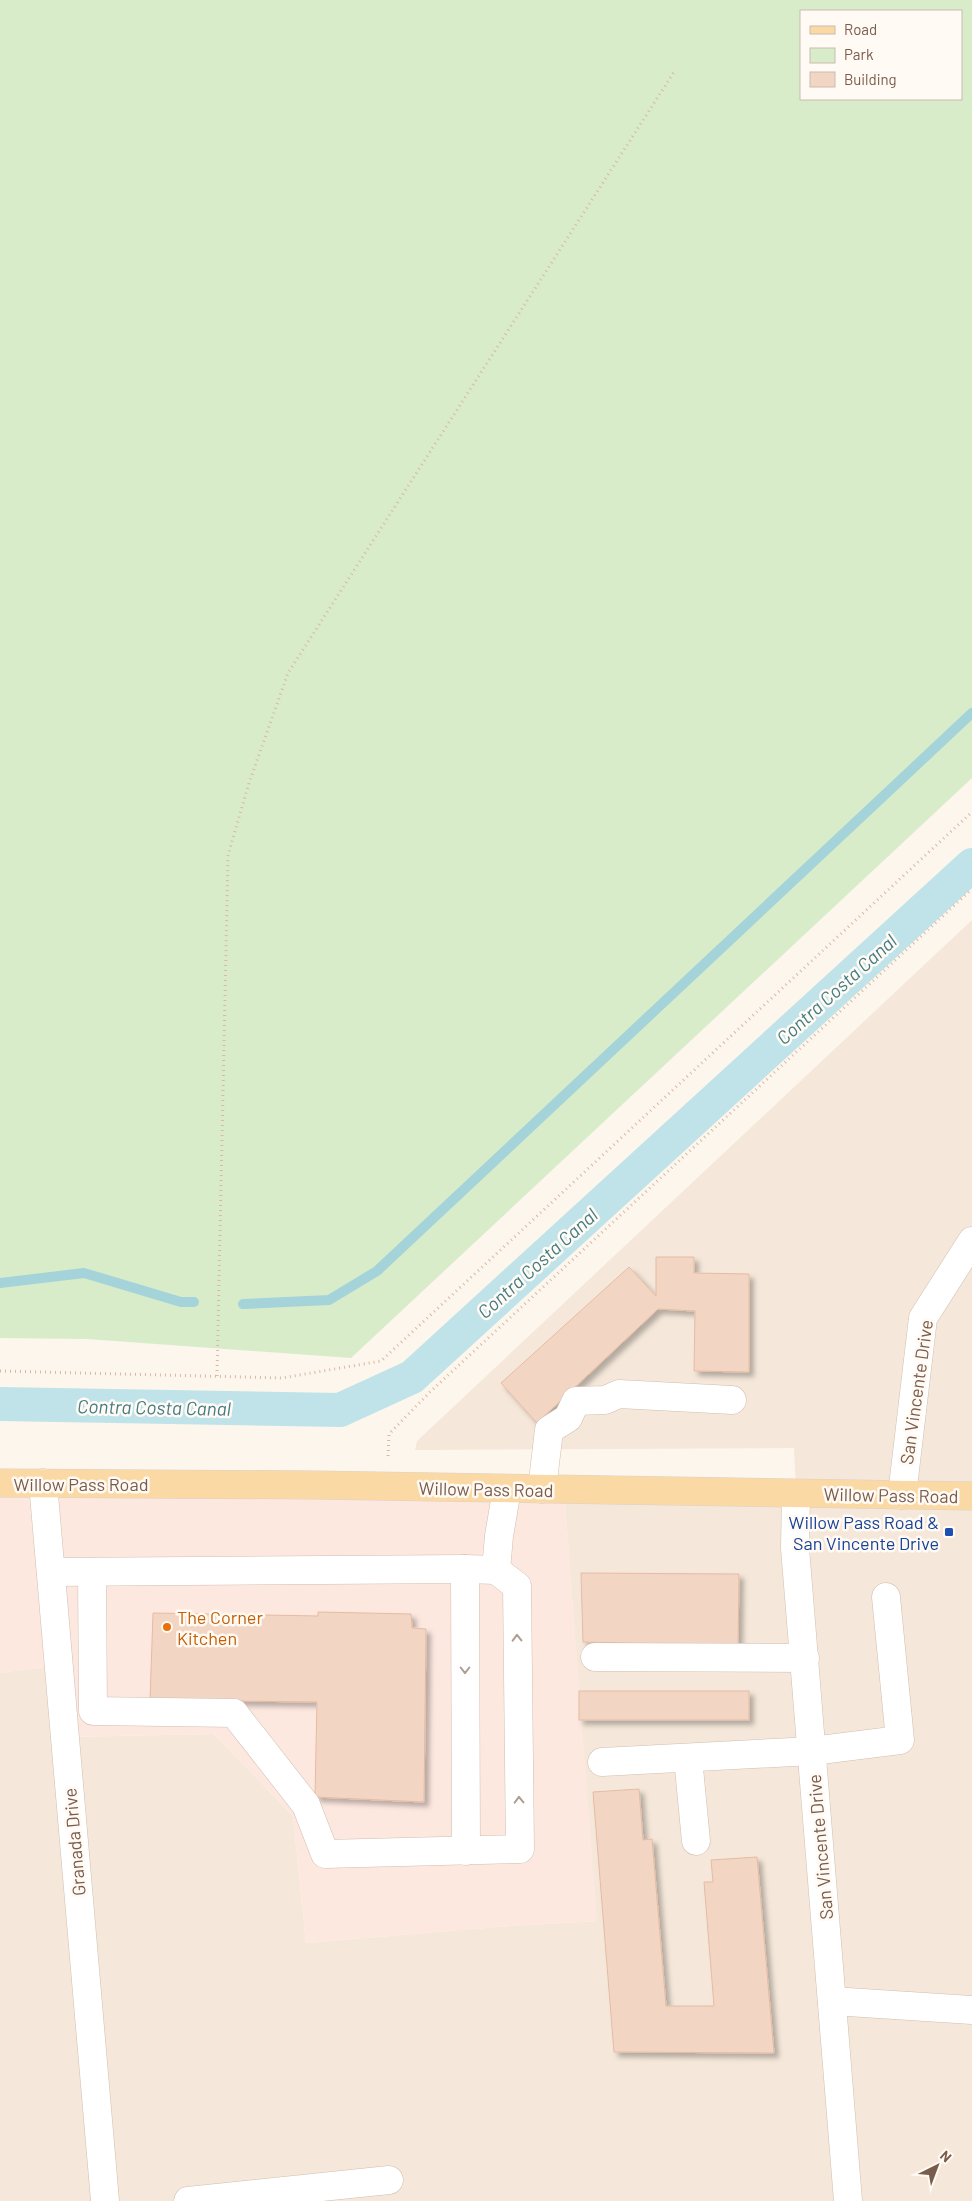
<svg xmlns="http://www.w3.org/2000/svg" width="972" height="2201" viewBox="0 0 972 2201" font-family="Barlow,sans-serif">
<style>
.residential{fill:#f5e8da}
.commercial{fill:#fde8e0}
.green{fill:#d8ecc9;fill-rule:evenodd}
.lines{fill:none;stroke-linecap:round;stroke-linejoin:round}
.stream{stroke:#a5d3da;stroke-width:10}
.canal{stroke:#bfe3e8;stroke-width:34}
.building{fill:#f3d5c3;stroke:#e6bba3;filter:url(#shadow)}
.minor-casing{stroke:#d1beb0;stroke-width:29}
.major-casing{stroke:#dad1cd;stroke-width:29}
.path{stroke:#d9b8a5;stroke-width:3;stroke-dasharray:1 4;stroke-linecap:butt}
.minor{stroke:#fff;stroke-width:28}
.major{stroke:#fbd9a5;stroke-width:28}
.oneway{stroke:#af9d94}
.transit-dot{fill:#1a4fb4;stroke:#fffaf3;stroke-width:2}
.food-dot{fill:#e8710a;stroke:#fffaf3;stroke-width:2}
.labels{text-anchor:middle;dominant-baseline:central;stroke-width:5;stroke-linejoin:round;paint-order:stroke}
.street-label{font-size:18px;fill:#7a5c4d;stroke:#fffaf3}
.transit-label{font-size:18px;fill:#164399;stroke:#fffaf3;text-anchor:end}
.food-label{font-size:18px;fill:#c56008;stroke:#fffaf3;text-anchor:start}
.water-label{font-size:19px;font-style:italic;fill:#437c86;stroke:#fffaf3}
</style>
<defs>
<filter id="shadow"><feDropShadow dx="4.5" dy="4.5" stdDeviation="2.5" flood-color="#0004"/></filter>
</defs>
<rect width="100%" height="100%" fill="#fdf6ec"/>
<path class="residential" d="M972,920V2201H0V1673L59,1665L66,1737L214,1734L293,1816L306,1943L497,1927L596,1921L564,1490L796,1493L794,1448L415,1450L417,1441Z"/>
<path class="commercial" d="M0,1484L564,1490L597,1921L497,1927L306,1943L293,1816L214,1734L65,1737L59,1665L0,1673Z"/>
<path class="green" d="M0,0H972V778L351,1358L87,1339L0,1338ZM961,11V99H801V11Z"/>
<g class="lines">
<g class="stream">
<path d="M0,1283L84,1273L181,1302H194"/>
<path d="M243,1304L329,1300L377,1271L972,713"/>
</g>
<path class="canal" d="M0,1404L340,1410L412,1377L972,865"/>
</g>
<g class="building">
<path d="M656,1257H694V1273L749,1274V1372L694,1371L695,1311L658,1309L537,1423L501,1383L629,1267L656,1296Z"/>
<path d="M581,1573L739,1574L738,1646L583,1642Z"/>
<path d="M318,1612L411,1614L412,1628L426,1629L424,1802L315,1797L317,1702L150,1700L153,1613L318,1616Z"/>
<rect x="579" y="1691" width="170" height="29"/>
<path d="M639,1789L643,1840L652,1839L666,2006H714L704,1882H713L711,1860L757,1857L774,2053L614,2052L593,1792Z"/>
</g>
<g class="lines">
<g class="minor-casing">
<g id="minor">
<path d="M43,1483L105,2201"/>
<path d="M542,1489L549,1430L568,1418L576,1401L605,1400L619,1394L732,1400"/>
<path d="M796,1494L795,1548L848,2201"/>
<path d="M902,1495L923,1318L972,1241"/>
<path d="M465,1569L466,1851"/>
<path d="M51,1572L465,1569L496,1570L499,1536L507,1489"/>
<path d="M92,1572L93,1711L234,1713L306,1805L325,1854L520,1849L517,1586L496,1570"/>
<path d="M595,1657L805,1658"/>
<path d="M688,1758L696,1841"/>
<path d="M602,1762L812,1751L900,1740L886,1597"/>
<path d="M832,2001L972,2010"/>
<path d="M188,2201L389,2180"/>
</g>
</g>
<g class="major-casing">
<path id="major" d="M0,1483L315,1485L972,1496"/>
</g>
<g class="path">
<path d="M0,1371L282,1378L381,1361L972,812"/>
<path d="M217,1376L228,855L249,783L288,673L674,72"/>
<path d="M388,1456L389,1434L430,1392L972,889"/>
</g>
<use href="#minor" class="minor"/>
<use href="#major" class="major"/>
</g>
<defs><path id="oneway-chevron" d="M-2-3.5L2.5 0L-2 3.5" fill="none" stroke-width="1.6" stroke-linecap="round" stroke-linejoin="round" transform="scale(1.25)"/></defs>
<g class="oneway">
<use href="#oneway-chevron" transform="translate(517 1638) rotate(-91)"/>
<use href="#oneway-chevron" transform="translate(465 1670) rotate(90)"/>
<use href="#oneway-chevron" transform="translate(519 1800) rotate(-91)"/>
</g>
<rect class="transit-dot" x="944" y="1527" width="10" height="10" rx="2.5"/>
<circle class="food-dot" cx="167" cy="1627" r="5"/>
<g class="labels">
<g class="street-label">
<text transform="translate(916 1392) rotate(-82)">San Vincente Drive</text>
<text x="81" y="1484">Willow Pass Road</text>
<text transform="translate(486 1489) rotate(1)">Willow Pass Road</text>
<text transform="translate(891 1495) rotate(1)">Willow Pass Road</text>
<text transform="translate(74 1842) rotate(-95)">Granada Drive</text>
<text transform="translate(820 1847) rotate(-95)">San Vincente Drive</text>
</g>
<g class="transit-label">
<text x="939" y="1522">Willow Pass Road &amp;<tspan x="939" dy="21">San Vincente Drive</tspan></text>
</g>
<g class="food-label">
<text x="177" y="1617">The Corner<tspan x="177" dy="21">Kitchen</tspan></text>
</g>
<g class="water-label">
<text transform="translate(836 989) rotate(-42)">Contra Costa Canal</text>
<text transform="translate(537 1263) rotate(-42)">Contra Costa Canal</text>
<text transform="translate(154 1407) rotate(1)">Contra Costa Canal</text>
</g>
</g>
<rect x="800" y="10" width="162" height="90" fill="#fffaf3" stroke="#cabbb1"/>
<rect x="810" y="26" width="25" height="8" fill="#fbd9a5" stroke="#cabbb1"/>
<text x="844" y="35" font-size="15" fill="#7a5c4d">Road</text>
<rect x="810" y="48" width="25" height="15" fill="#d8ecc9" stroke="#cabbb1"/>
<text x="844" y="60" font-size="15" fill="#7a5c4d">Park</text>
<rect x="810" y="72" width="25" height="15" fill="#f3d5c3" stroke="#cabbb1"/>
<text x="844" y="85" font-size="15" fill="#7a5c4d">Building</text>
<g transform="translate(937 2166) rotate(42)" stroke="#fffaf3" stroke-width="4" paint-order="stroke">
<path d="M0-4L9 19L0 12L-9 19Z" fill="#7a5c4d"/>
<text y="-8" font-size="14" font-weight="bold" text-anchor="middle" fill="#7a5c4d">N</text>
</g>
</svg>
